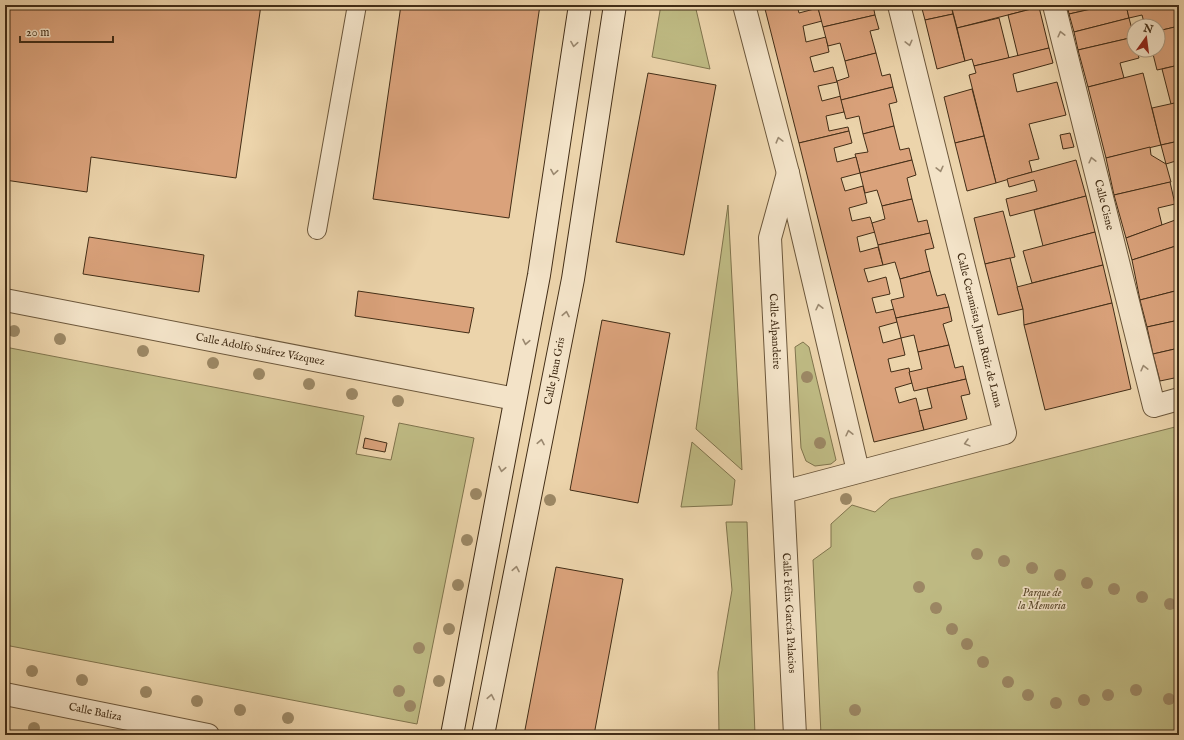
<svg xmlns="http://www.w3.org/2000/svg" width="1184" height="740" viewBox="0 0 1184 740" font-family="'IM FELL English',serif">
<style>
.green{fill:#bfbb84;stroke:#80744d}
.building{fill:#daa27b;stroke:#422d16}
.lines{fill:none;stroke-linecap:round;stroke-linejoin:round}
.service-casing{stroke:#6c573b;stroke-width:20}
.minor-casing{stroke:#6c573b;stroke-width:24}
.secondary-casing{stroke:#422d16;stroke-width:24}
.service{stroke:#f3e3c8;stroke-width:18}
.minor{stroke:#f3e3c8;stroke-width:22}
.secondary{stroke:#f3e3c8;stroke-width:22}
.tree{fill:#9c8865}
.oneway{stroke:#9a886f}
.labels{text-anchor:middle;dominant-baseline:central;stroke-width:3.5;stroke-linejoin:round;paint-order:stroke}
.street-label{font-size:11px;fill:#422d16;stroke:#f3e3c8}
.park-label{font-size:11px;font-style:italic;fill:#5b492c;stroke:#f3e3c8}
</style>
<rect width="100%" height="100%" fill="#ecd4ab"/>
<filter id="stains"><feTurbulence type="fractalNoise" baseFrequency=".005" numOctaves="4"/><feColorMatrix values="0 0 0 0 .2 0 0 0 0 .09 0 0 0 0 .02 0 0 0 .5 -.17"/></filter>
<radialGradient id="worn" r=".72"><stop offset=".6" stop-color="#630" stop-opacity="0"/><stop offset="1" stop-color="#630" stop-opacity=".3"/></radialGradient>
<g class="green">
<path d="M661,5H695L710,69L652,57Z"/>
<path d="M728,205L742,470L696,429Z"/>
<path d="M803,342L809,347L836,460L831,464L815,466L806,461L801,448L795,347Z"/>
<path d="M5,347L364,416L356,454L391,460L399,423L474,438L417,724L5,645Z"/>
<path d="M1179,426V735H821L813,560L831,547V524L852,505L875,512L890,499Z"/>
<path d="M692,442L735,480L732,505L681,507Z"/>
<path d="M726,522H747L755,735H719L718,672L732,590Z"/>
</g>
<g class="building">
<path d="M5,5H261L236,178L91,157L87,192L5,180Z"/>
<path d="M401,5H540L509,218L373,199Z"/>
<path d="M764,5H797L799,13L818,8L822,21L803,26L806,42L826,37L829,52L810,57L814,72L833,67L837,82L818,86L822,101L841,96L844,112L826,116L829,131L848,127L849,131L799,143Z"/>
<path d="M829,5H873L875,15L823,27L818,8Z"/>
<path d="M921,5H951L953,14L925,20Z"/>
<path d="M951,5H1038L1039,7L957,28Z"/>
<path d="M1067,5H1109L1069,14Z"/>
<path d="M1109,5H1126L1129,18L1074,32L1069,14Z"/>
<path d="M1126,5H1179V26L1158,31V26H1145L1142,15L1129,18Z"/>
<path d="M1039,7L1049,48L1018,56L1008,15Z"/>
<path d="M953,14L965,61L937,69L925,20Z"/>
<path d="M875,15L879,29L870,31L876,53L845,61L840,43L828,46L823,27Z"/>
<path d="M999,18L1009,58L974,66L972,59L965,61L957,28Z"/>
<path d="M1129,18L1134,37L1078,50L1074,32Z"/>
<path d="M1179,26V65L1157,70L1152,50H1158V31Z"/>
<path d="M1134,37V50H1137L1139,58L1120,63L1124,78L1088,87L1078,50Z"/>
<path d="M1049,48L1053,63L1013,74L1017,92L1057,82L1066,115L1029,124L1039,159L1029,161L1032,172L996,183L969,75L976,73L974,66Z"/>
<path d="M876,53L882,76L890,74L893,87L841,100L837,81L849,77L845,61Z"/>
<path d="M1179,65V102L1171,104L1162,69Z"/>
<path d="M648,73L716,85L684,255L616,242Z"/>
<path d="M1143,73L1161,145L1106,158L1088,87Z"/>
<path d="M893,87L897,102L889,104L894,126L863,134L859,116L846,119L841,100Z"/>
<path d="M972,89L984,136L955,143L944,97Z"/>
<path d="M1179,102V141L1161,145L1152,108Z"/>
<path d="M894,126L900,150L909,148L912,160L860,173L855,154L868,152L863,134Z"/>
<path d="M849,131L852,143L834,148L837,162L856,157L860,173L841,178L845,191L863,186L867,203L849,208L852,221L870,217L875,232L857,237L860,252L878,247L883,265L864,269L868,282L886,277L890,294L872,298L876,313L894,309L897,322L879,327L883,343L901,338L905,355L888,359L891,372L909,368L912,383L895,388L899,403L916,398L924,430L874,442L799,143Z"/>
<path d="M1070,133L1074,147L1063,149L1060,135Z"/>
<path d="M984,136L996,183L967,191L955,143Z"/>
<path d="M1179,141V160L1166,164L1161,145Z"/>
<path d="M1150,147L1151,155L1166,164L1171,182L1114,195L1106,158Z"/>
<path d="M912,160L916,175L907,178L912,199L882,206L877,190L865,193L860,173Z"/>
<path d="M1076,160L1086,196L1010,216L1006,199L1037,191L1034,180L1009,187L1007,179Z"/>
<path d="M1170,182L1175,204L1158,208L1162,225L1126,238L1114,195Z"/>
<path d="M1086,196L1095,232L1043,246L1034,210Z"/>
<path d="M912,199L918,222L927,220L930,233L878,245L872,223L885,219L882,206Z"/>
<path d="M1179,201V223L1175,202Z"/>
<path d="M1003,211L1015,257L985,264L974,218Z"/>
<path d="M1178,219L1179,245L1132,260L1126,238Z"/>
<path d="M1095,232L1103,265L1032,283L1023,251Z"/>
<path d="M930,233L934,248L925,250L930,271L900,279L895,262L883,265L878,245Z"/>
<path d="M89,237L204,255L199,292L83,274Z"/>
<path d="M1179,245V290L1140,300L1132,260Z"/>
<path d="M1010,258L1023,309L998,315L985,264Z"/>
<path d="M1103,265L1112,303L1024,325L1023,309L1017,287Z"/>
<path d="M930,271L937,296L945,294L949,307L896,318L891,300L904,297L900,279Z"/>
<path d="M1179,290V320L1147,327L1140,300Z"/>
<path d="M358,291L474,308L469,333L355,316Z"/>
<path d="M1112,303L1131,389L1045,410L1024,325Z"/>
<path d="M949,307L952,321L943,324L949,345L918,352L914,335L901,338L896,318Z"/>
<path d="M602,320L670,333L638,503L570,490Z"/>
<path d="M1179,320V348L1153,354L1147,327Z"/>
<path d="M949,345L955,368L963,366L966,379L914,391L909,372L922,369L918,352Z"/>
<path d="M1179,348V377L1160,381L1153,354Z"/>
<path d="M966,379L970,394L961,396L967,419L924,430L919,411L932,408L927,388Z"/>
<path d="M365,438L387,443L385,452L363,448Z"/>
<path d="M556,567L623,579L594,735H524Z"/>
</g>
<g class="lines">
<g class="service-casing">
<path id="service" d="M317,230L357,5"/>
</g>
<g class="minor-casing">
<g id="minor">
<path d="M744,5L788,173L858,471"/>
<path id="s1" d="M1054,5L1154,406L1179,399"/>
<path id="s2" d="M788,173L770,238L795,735"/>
<path id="s3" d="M5,300L515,399"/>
<path d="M783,492L1005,433L899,5"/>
<path id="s4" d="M5,694L208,735"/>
</g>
</g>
<g class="secondary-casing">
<g id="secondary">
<path d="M452,735L539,275L580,5"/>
<path id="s5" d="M483,735L573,279L615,5"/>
</g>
</g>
<use href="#service" class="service"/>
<use href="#minor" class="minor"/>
<use href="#secondary" class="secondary"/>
</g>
<g class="tree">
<circle cx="14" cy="331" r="6"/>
<circle cx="60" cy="339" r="6"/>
<circle cx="143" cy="351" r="6"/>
<circle cx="213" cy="363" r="6"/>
<circle cx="259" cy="374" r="6"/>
<circle cx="807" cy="377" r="6"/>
<circle cx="309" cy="384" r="6"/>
<circle cx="352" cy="394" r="6"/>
<circle cx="398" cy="401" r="6"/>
<circle cx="820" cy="443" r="6"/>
<circle cx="476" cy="494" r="6"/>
<circle cx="846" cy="499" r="6"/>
<circle cx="550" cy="500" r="6"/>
<circle cx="467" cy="540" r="6"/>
<circle cx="977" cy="554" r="6"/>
<circle cx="1004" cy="561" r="6"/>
<circle cx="1032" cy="568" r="6"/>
<circle cx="1060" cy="575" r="6"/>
<circle cx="1087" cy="583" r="6"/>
<circle cx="458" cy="585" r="6"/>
<circle cx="919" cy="587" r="6"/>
<circle cx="1114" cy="589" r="6"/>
<circle cx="1142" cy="597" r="6"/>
<circle cx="1170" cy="604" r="6"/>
<circle cx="936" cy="608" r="6"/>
<circle cx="449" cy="629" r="6"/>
<circle cx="952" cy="629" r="6"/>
<circle cx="967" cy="644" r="6"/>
<circle cx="419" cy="648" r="6"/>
<circle cx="983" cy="662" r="6"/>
<circle cx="32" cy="671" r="6"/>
<circle cx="82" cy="680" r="6"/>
<circle cx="439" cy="681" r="6"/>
<circle cx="1008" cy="682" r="6"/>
<circle cx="1136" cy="690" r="6"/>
<circle cx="399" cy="691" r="6"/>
<circle cx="146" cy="692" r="6"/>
<circle cx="1028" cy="695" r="6"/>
<circle cx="1108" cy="695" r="6"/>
<circle cx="1169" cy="699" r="6"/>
<circle cx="1084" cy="700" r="6"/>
<circle cx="197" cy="701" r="6"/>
<circle cx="1056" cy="703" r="6"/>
<circle cx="410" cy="706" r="6"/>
<circle cx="240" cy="710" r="6"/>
<circle cx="855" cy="710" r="6"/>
<circle cx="288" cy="718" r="6"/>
<circle cx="34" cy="728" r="6"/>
</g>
<defs><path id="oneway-chevron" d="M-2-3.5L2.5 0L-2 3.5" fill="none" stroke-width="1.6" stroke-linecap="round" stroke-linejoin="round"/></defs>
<g class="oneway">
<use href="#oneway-chevron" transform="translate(1061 34) rotate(-104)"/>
<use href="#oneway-chevron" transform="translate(909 43) rotate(76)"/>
<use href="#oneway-chevron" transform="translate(574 44) rotate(99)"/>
<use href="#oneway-chevron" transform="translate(779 140) rotate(-105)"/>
<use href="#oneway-chevron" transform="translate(1092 160) rotate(-104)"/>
<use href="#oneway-chevron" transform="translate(940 169) rotate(76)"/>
<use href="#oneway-chevron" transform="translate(554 172) rotate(99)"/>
<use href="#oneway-chevron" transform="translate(819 307) rotate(-103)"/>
<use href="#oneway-chevron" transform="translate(566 314) rotate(-79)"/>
<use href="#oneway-chevron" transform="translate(526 342) rotate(101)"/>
<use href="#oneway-chevron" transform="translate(1144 368) rotate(-104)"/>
<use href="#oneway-chevron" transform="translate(849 433) rotate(-103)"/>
<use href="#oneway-chevron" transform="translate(541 442) rotate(-79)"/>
<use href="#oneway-chevron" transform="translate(967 443) rotate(165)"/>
<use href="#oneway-chevron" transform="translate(502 469) rotate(101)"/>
<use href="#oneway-chevron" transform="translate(516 569) rotate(-79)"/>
<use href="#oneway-chevron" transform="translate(491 697) rotate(-79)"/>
</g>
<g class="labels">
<g class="street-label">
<text stroke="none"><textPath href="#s1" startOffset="206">Calle Cisne</textPath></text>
<text transform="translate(979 330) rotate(76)">Calle Ceramista Juan Ruiz de Luna</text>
<text stroke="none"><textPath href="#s2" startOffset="161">Calle Alpandeire</textPath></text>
<text stroke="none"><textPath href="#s3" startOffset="260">Calle Adolfo Suárez Vázquez</textPath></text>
<text stroke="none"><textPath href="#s5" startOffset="371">Calle Juan Gris</textPath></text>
<text stroke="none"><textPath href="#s2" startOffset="443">Calle Félix García Palacios</textPath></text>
<text stroke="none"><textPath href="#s4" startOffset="92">Calle Baliza</textPath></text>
</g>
<g class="park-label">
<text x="1042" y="593">Parque de<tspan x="1042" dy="13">la Memoria</tspan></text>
</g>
</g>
<rect width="1184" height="740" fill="none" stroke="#ecd4ab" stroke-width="20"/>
<rect x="6" y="6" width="1172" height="728" fill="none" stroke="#422d16" stroke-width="2"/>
<rect x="10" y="10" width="1164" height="720" fill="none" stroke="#422d16"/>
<g transform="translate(1146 38) rotate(14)"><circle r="19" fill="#f3e3c8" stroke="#ac9a81"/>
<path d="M0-3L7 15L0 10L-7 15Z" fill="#8f2418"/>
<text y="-6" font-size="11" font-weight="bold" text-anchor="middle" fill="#422d16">N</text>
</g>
<path d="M20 36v6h93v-6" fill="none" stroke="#422d16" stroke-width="2"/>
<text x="26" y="36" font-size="12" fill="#422d16" stroke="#f3e3c8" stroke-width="3" paint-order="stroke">20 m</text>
<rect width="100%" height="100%" filter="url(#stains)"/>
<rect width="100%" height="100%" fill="url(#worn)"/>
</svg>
